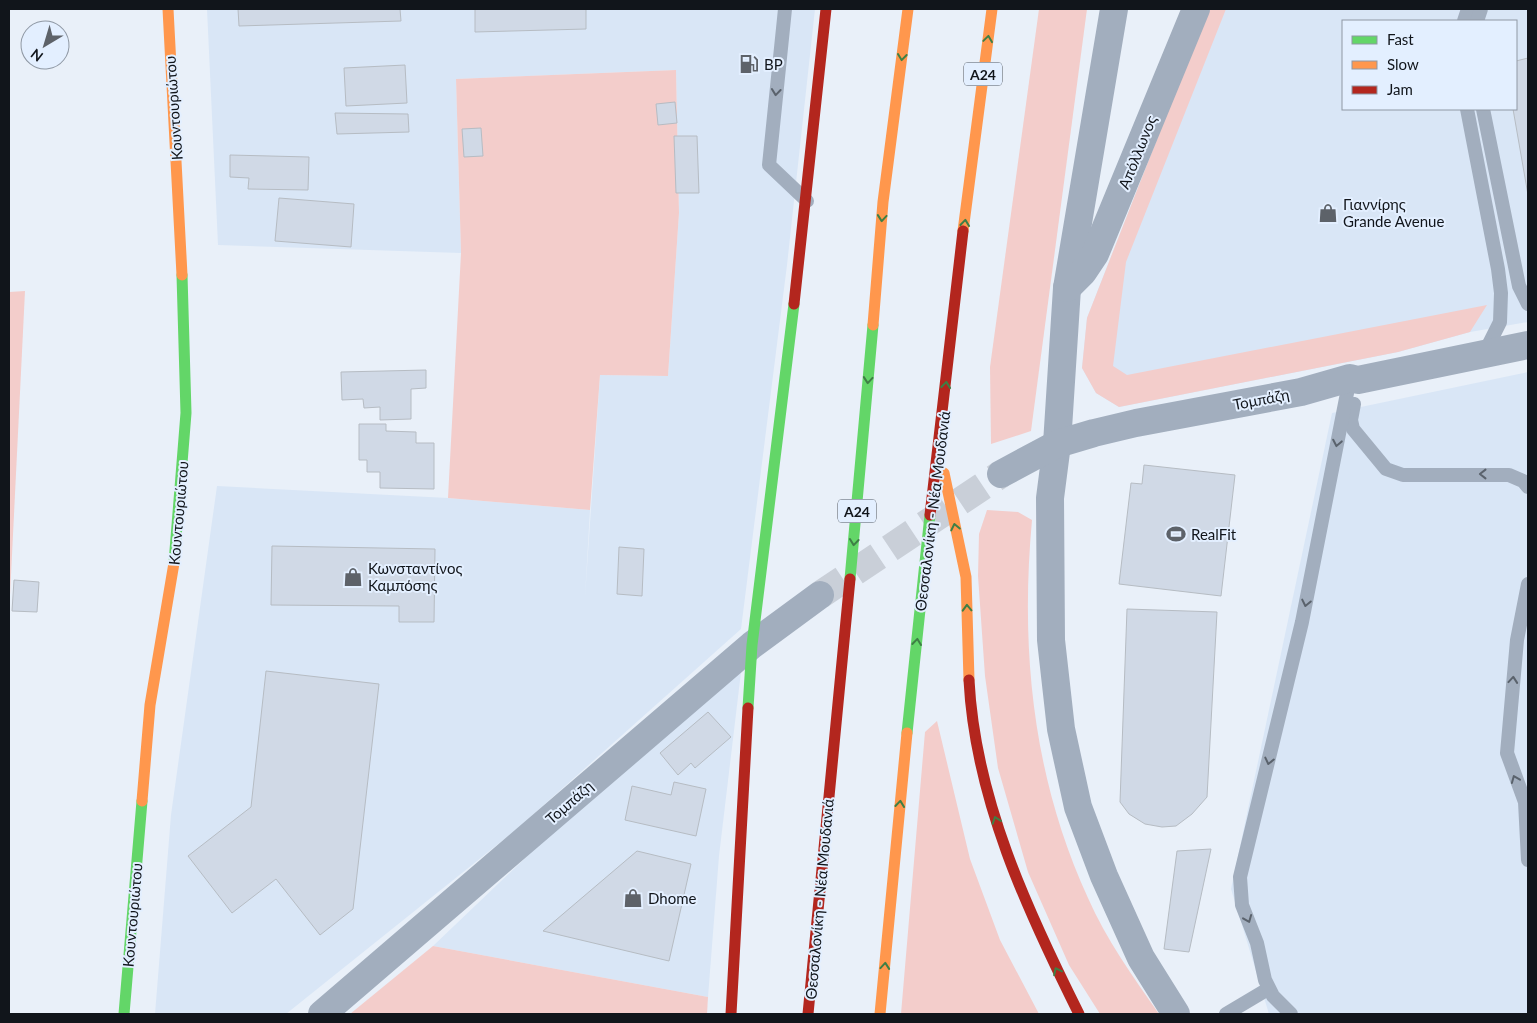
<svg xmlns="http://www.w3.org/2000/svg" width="1537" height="1023" viewBox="0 0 1537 1023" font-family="Lato,sans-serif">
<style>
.built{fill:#d9e6f6;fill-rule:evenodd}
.grass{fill:#f3cdcb}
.building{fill:#d0d9e6;stroke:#b6bcc3}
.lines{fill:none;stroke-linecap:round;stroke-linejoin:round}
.street-tunnel{stroke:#c9cfd8;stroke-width:28;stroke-dasharray:28 14;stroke-linecap:butt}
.lane{stroke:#a2aebe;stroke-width:14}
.street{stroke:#a2aebe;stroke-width:28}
.fast{stroke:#63d668;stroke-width:11}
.slow{stroke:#ff974d;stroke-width:11}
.jam{stroke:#b3261e;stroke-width:11}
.oneway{stroke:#3e7f45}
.oneway2{stroke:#5a626c}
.labels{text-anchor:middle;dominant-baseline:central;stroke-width:4;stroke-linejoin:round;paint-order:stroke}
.shield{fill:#e3efff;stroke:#50565f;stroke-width:1}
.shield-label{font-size:14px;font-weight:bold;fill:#11151b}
.poi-label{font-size:15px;fill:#11151b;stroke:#e3efff;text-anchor:start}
.street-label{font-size:15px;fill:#11151b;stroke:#e3efff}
</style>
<rect width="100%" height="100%" fill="#e9f0f9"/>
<g class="built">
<path d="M207,9H815L787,265L741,629L518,828L286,1014H155L171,815L217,486L448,498L590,510L585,597L600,375L668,376L679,213L676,70L456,79L461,253L218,245Z"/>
<path d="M1208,9H1528V322L1470,332L1398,352L1119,407L1096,393L1082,368L1087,318ZM1343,21H1516V109H1343Z"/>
<path d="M1528,372V1014H1269L1231,889L1332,413Z"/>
<path d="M741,672L719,856L708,997L433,946L562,823Z"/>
</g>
<g class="grass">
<path d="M1039,9H1087L1031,431L991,444L990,367Z"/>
<path d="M1208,9H1226L1126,262L1113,366L1127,375L1487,305L1470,332L1398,352L1119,407L1096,393L1082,368L1087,318Z"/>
<path d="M676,70L679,213L668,376L600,375L590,510L448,498L461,253L456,79Z"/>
<path d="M25,291L9,616V292Z"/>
<path d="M987,510L1018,512L1032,520C1020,651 1033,778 1088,898C1106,939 1133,977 1159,1014H1100L1069,965L1028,872L998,768L985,676L978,576L979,534Z"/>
<path d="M937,721L970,859L1000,940L1039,1014H901L925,732Z"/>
<path d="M433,946L708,997L707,1014H350Z"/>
</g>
<g class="building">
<path d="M238,9H400L401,21L239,26Z"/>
<path d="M475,9H586V29L475,32Z"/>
<path d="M1528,58V195L1513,109H1516V61Z"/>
<path d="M405,65L407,103L346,106L344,68Z"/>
<path d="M675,102L677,123L658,125L656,104Z"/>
<path d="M335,113L408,114L409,132L337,134Z"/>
<path d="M481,128L483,156L464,157L462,129Z"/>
<path d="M674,136H697L699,193H676Z"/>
<path d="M230,155L309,157L308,190L248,189L249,178L230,177Z"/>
<path d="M279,198L354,204L351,247L275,241Z"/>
<path d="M426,370V388L411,389V419L380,420V407L364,408L363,399L342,400L341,372Z"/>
<path d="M359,424H386V431L416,432V443H434V489L380,488V472H367V460H359Z"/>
<path d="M1144,465L1235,475L1221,596L1119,584L1131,483L1142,484Z"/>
<path d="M272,546L435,549L434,622H399V606L271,605Z"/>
<path d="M619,547L644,549L642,596L617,594Z"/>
<path d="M14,580L39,582L37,612L12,611Z"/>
<path d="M1127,609L1217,612L1207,797L1192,814L1176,826L1162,827L1145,824L1129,814L1120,802Z"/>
<path d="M266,671L379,684L353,909L320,935L276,879L232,913L188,856L251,807Z"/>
<path d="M708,712L731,737L695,768L691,763L678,775L660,753Z"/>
<path d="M674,782L706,789L696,836L625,820L632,786L671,795Z"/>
<path d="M1211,849L1189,952L1164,949L1177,851Z"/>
<path d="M637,851L691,864L669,961L543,931Z"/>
</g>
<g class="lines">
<path class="street-tunnel" d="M820,595L1001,474"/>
<g class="lane">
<path d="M785,9L769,165L807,201"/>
<path d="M1464,21L1468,9"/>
<path d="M1477,21L1481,9"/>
<path d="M1467,109L1498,269L1501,293L1500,322L1485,352"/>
<path d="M1483,109L1519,286L1528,304"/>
<path d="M1354,404L1351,420L1353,429L1386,469L1403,475H1509L1523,481L1528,487"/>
<path d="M1528,584L1517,640L1507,753L1525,802L1528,860"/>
<path d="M1226,1014L1268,989"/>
<path d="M1291,1014L1273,996L1265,980L1257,943L1242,905L1240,877L1302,622L1350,378"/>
</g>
<g class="street">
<path d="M1114,9L1067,288L1057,444L1050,498L1051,640L1061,729L1078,807L1104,876L1141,958L1176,1014"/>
<path d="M1067,288L1083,272L1095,254L1196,9"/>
<path d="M1001,474L1057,444L1094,433L1136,423L1301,392L1350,378L1358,380L1528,345"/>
<path d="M322,1014L752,645L820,595"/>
</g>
<g class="fast">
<path d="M174,563L186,413L182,275"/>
<path d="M850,579L873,325"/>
<path d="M748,708L752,645L794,304"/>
<path d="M907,733L930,515"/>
<path d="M124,1014L142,801"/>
</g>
<g class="slow">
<path d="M168,9L182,275"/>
<path d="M963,231L992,9"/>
<path d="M873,325L883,202L908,9"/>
<path d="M944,473L966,577L969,680"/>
<path d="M142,801L150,705L174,563"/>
<path d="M880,1014L907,733"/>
</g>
<g class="jam">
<path d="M794,304L826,9"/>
<path d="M930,515L963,231"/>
<path d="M969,680C975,798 1027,910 1079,1014"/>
<path d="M731,1014L748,708"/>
<path d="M808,1014L850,579"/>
</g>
</g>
<defs><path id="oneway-chevron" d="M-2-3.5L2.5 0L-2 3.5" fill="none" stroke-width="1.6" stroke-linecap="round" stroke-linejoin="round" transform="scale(1.25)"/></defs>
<g class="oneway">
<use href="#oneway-chevron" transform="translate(988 39) rotate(-82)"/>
<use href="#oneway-chevron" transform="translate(902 57) rotate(97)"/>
<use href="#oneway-chevron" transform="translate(882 218) rotate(95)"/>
<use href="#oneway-chevron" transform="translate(965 223) rotate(-84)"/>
<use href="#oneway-chevron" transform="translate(868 380) rotate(95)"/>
<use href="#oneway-chevron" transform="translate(946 385) rotate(-84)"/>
<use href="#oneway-chevron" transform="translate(955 527) rotate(-102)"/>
<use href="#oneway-chevron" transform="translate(854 542) rotate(96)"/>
<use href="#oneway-chevron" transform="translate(967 608) rotate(-92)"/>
<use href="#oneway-chevron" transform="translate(917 642) rotate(-83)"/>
<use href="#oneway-chevron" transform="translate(900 804) rotate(-84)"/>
<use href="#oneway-chevron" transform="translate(996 820) rotate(-109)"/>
<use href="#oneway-chevron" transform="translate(885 966) rotate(-85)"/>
<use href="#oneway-chevron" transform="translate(1057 971) rotate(-116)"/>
</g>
<g class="oneway2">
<use href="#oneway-chevron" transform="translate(776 92) rotate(96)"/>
<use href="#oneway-chevron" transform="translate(1337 443) rotate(101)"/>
<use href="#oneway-chevron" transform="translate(1483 474) rotate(180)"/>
<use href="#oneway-chevron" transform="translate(1306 603) rotate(102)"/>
<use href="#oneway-chevron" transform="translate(1513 680) rotate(-85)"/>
<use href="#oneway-chevron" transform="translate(1269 761) rotate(103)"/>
<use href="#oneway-chevron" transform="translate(1515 779) rotate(-112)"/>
<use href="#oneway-chevron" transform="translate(1248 919) rotate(68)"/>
</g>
<defs>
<g id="fuel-bare" transform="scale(1.5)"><path d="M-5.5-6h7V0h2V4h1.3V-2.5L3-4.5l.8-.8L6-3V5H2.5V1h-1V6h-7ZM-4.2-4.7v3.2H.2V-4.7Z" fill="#5d6269" stroke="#e3efff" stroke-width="2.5" paint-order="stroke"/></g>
<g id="shop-bare" transform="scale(1.5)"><path d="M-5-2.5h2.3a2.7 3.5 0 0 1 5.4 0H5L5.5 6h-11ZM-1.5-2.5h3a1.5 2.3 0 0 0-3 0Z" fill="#5d6269" stroke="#e3efff" stroke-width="2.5" paint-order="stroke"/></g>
<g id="stadium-bare" transform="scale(1.5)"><path d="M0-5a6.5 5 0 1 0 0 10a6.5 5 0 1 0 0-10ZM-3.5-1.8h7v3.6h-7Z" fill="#5d6269" stroke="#e3efff" stroke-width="2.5" paint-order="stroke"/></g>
</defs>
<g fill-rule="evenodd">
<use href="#fuel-bare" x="749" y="64"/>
<use href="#shop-bare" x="1328" y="213"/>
<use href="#stadium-bare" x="1176" y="534"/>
<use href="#shop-bare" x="353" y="577"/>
<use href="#shop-bare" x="633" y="898"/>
</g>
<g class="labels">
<g class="shield">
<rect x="964" y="62.5" width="38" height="23" rx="4"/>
<rect x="838" y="499.5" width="38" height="23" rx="4"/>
</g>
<g class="shield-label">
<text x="983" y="74">Α24</text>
<text x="857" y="511">Α24</text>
</g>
<g class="poi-label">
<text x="764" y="64">BP</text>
<text x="1343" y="204">Γιαννίρης<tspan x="1343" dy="17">Grande Avenue</tspan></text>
<text x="1191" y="534">RealFit</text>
<text x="368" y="568">Κωνσταντίνος<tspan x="368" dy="17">Καμπόσης</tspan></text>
<text x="648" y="898">Dhome</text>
</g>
<g class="street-label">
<text transform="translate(173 108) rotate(-94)">Κουντουριώτου</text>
<text transform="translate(1137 152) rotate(-68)">Απόλλωνος</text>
<text transform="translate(1261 399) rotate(-11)">Τομπάζη</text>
<text transform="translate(932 511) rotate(-83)">Θεσσαλονίκη - Νέα Μουδανιά</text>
<text transform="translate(178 513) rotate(-85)">Κουντουριώτου</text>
<text transform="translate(569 802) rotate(-41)">Τομπάζη</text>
<text transform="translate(819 899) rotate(-85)">Θεσσαλονίκη - Νέα Μουδανιά</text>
<text transform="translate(132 915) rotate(-85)">Κουντουριώτου</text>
</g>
</g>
<rect width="1537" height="1023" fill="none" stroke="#11151b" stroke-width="20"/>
<rect x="1342" y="20" width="175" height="90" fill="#e3efff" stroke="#8f98a4"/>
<rect x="1352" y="36" width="25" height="8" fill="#63d668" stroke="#8f98a4"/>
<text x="1387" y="45" font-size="15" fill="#11151b">Fast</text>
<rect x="1352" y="61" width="25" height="8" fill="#ff974d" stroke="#8f98a4"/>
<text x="1387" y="70" font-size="15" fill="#11151b">Slow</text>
<rect x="1352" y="86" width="25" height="8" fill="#b3261e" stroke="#8f98a4"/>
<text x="1387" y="95" font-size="15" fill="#11151b">Jam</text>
<g transform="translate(45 45) rotate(218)"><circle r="24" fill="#e3efff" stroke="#8f98a4"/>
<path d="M0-4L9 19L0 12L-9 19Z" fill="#5d6269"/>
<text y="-8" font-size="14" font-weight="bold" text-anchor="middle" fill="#11151b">N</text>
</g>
</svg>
